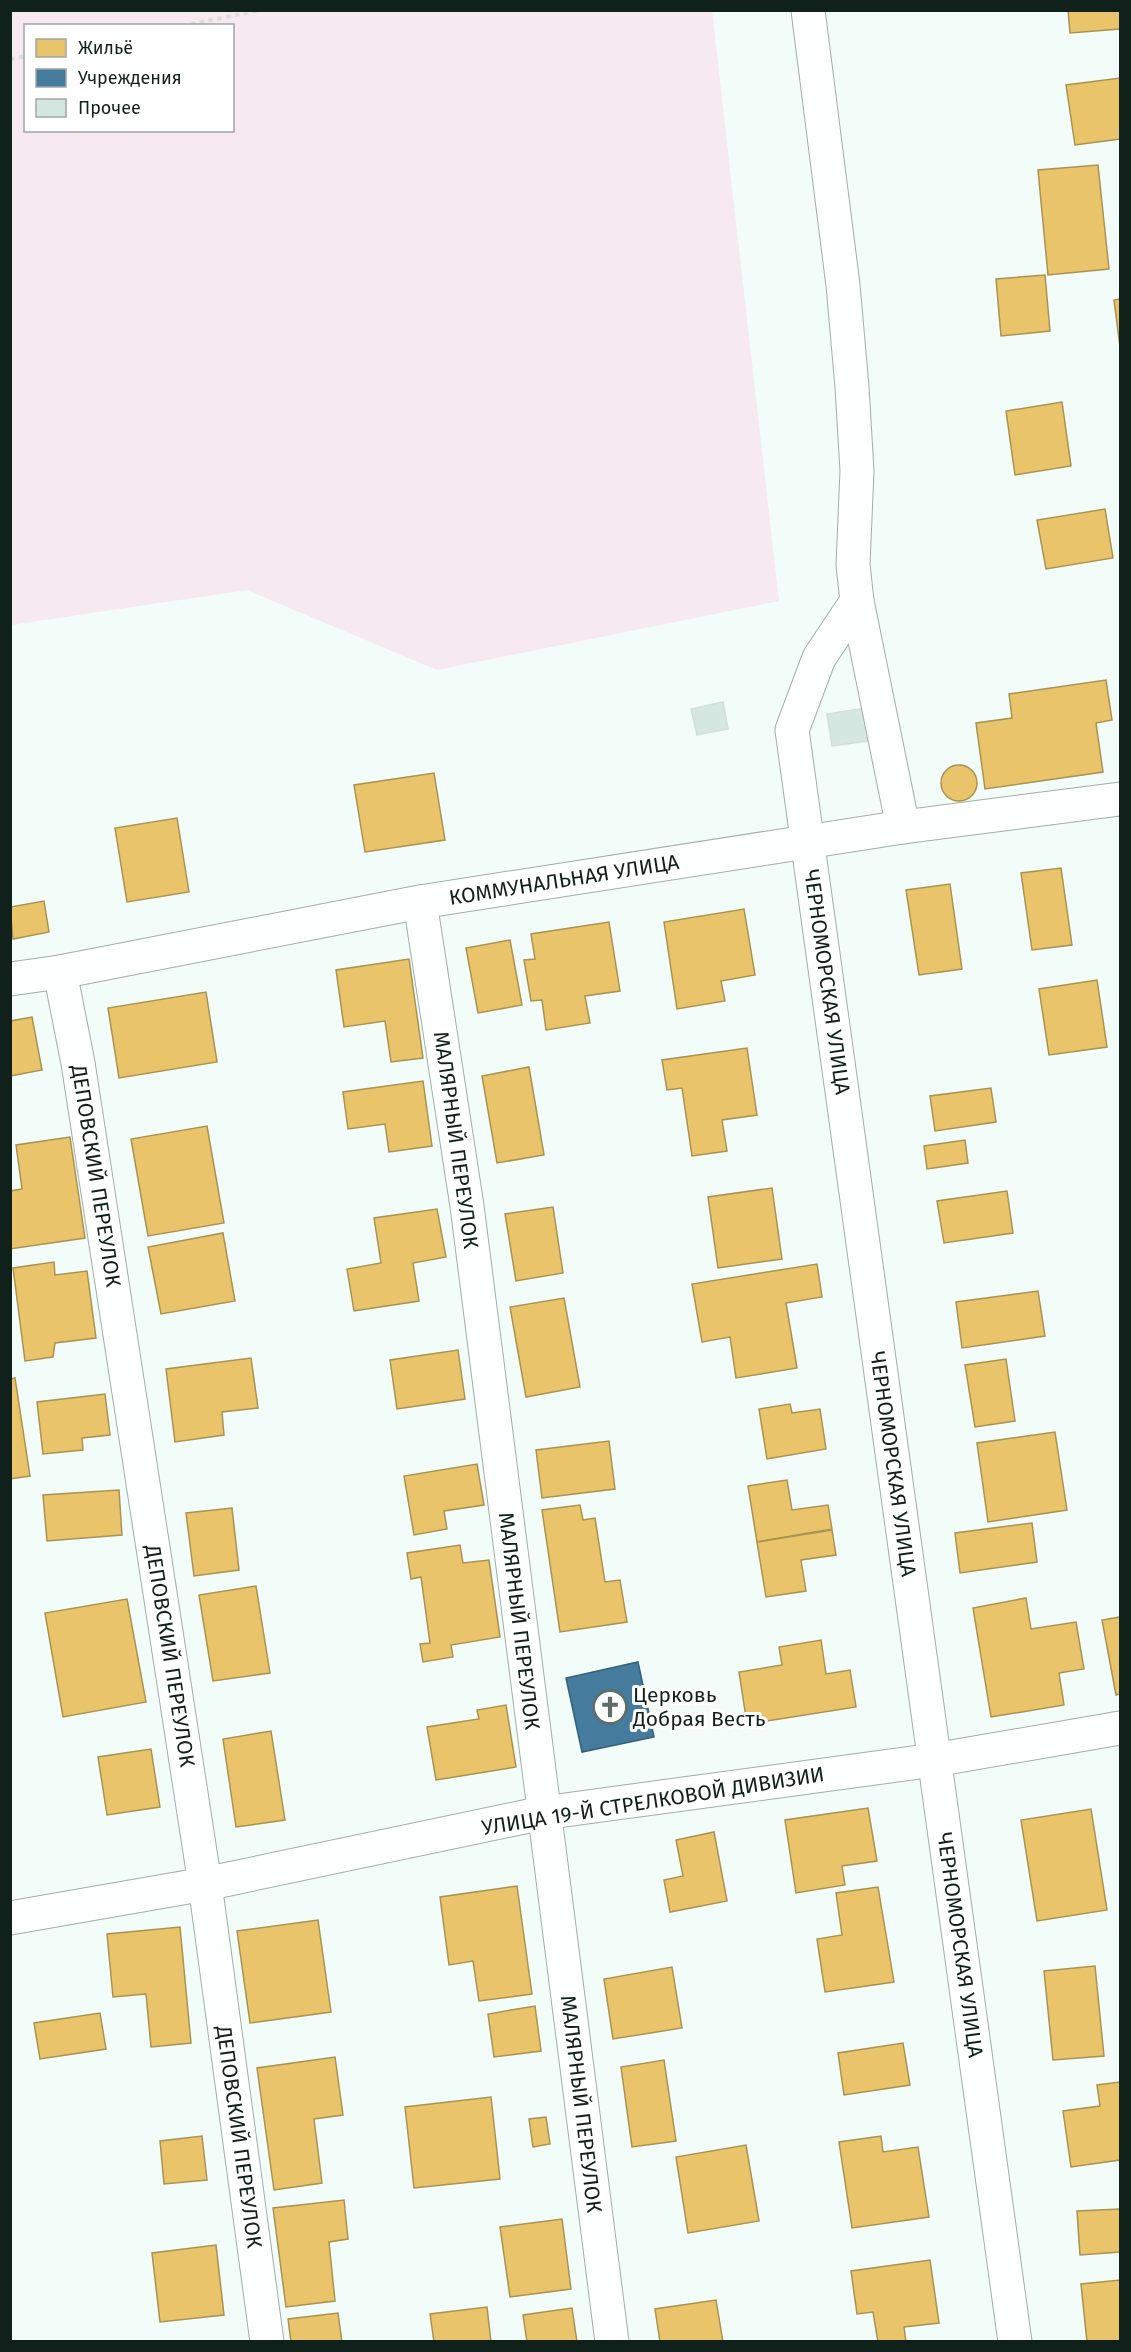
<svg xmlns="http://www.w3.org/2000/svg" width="1131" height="2352" viewBox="0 0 1131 2352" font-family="'Fira Sans',sans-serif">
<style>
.green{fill:#f6e9ef;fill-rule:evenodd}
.homes{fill:#e9c46a;stroke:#a89352;stroke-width:1.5}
.public{fill:#457b9d;stroke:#356076;stroke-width:1.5}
.building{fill:#d4e8e1;stroke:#d3deda;stroke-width:1.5}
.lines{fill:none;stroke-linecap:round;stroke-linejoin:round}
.minor-casing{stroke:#a2ada9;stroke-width:35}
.path{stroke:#dbdedd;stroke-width:4;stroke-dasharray:4.5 4.5;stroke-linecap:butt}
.minor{stroke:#fdfffe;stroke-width:33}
.labels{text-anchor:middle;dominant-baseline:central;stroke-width:6;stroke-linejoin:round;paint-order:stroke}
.street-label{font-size:21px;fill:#10201b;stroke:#fff}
.poi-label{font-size:21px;fill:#10201b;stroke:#fff;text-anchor:start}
</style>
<rect width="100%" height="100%" fill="#f2fcf8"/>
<path class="green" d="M10,11H712L779,601L437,670L247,590L11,625ZM26,26H232V130H26Z"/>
<g class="homes">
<path d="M1068,10H1120V29L1070,33Z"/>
<path d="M1120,78V139L1075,145L1066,85Z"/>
<path d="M1098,165L1109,269L1048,275L1038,170Z"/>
<path d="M1045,275L1050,331L1001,336L996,279Z"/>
<path d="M1120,299V347L1114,300Z"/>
<path d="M1062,402L1071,466L1015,475L1006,411Z"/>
<path d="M1105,509L1113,558L1046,569L1037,520Z"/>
<path d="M1106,680L1112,720L1096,723L1103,772L985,789L976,723L1012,718L1009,694Z"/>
<circle cx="959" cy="783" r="18"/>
<path d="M434,773L445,840L365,852L354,785Z"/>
<path d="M177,818L189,892L127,902L115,828Z"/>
<path d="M1061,868L1072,945L1032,950L1021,873Z"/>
<path d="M950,884L962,969L919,975L906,890Z"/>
<path d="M44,901L49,932L13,939L10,907Z"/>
<path d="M744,909L755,975L721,981L725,1001L677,1009L664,922Z"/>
<path d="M609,922L620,991L585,996L590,1023L546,1030L542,1000L531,1001L524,960L535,959L531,934Z"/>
<path d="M510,940L522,1005L478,1013L466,948Z"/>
<path d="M409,959L423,1058L391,1062L385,1021L344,1027L336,970Z"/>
<path d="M1097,980L1107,1047L1049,1055L1039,989Z"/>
<path d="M206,992L217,1062L119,1078L108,1008Z"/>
<path d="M32,1017L42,1070L10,1076V1021Z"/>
<path d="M747,1048L757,1115L722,1120L727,1151L692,1156L682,1088L667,1090L662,1060Z"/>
<path d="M529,1067L544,1155L497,1163L482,1076Z"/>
<path d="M423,1081L432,1146L389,1152L385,1124L348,1129L343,1092Z"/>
<path d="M991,1088L996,1122L935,1131L930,1096Z"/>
<path d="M207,1126L224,1223L148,1236L131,1139Z"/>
<path d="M70,1137L85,1238L10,1249V1191L22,1189L16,1145Z"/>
<path d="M965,1140L968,1163L927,1169L924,1146Z"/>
<path d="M772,1188L782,1259L718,1268L708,1197Z"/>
<path d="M1007,1191L1013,1233L944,1243L937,1201Z"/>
<path d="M553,1207L563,1273L516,1281L505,1214Z"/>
<path d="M437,1209L446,1257L413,1263L419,1301L354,1311L347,1269L381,1263L374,1218Z"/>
<path d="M223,1233L235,1301L161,1314L148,1247Z"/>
<path d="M54,1262L55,1275L87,1271L96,1338L55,1343L53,1357L25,1361L13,1268Z"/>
<path d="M817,1264L822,1297L786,1303L797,1368L736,1378L730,1337L702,1342L692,1284Z"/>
<path d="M1038,1291L1045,1336L962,1348L956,1302Z"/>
<path d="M564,1298L580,1387L526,1397L510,1307Z"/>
<path d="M458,1350L465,1399L397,1409L390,1360Z"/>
<path d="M251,1358L258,1408L222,1412L224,1435L175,1442L166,1369Z"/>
<path d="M1006,1359L1015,1421L975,1427L965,1365Z"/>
<path d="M15,1378L30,1476L10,1479V1379Z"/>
<path d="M105,1394L110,1435L82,1438L83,1450L43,1454L37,1402Z"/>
<path d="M790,1404L792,1413L820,1409L826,1449L767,1459L759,1409Z"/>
<path d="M1055,1432L1067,1510L988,1522L977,1443Z"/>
<path d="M609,1441L615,1489L542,1498L536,1450Z"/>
<path d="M477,1464L484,1505L444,1511L447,1529L414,1535L404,1476Z"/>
<path d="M787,1480L792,1510L828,1505L832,1529L757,1542L748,1486Z"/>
<path d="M119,1490L122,1535L47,1541L43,1495Z"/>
<path d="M580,1505L583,1520L595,1518L605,1582L620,1580L627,1622L560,1632L542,1510Z"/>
<path d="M232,1508L239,1570L194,1576L186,1513Z"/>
<path d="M1032,1523L1037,1562L960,1573L955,1533Z"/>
<path d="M832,1530L836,1555L801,1560L806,1591L766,1597L757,1542Z"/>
<path d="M460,1545L463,1563L489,1560L500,1637L451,1645L453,1657L423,1662L420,1644L430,1643L421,1577L411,1579L407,1553Z"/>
<path d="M256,1586L270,1673L213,1681L199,1595Z"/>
<path d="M1026,1598L1031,1629L1076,1622L1084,1669L1059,1673L1064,1705L991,1717L973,1608Z"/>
<path d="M127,1599L146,1702L63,1717L45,1613Z"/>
<path d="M1120,1617V1694L1116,1695L1102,1620Z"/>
<path d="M821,1640L826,1674L850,1670L856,1707L747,1724L739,1672L782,1665L779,1647Z"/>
<path d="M506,1705L516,1767L436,1780L427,1727L479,1719L477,1710Z"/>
<path d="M271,1731L285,1820L236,1827L223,1739Z"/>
<path d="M151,1749L160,1807L107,1815L98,1757Z"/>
<path d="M868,1808L877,1861L842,1866L845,1885L796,1893L785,1820Z"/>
<path d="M1091,1809L1107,1910L1037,1921L1021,1820Z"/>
<path d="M714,1832L727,1901L670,1912L664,1880L683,1876L676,1840Z"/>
<path d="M517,1886L532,1994L479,2001L473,1961L449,1965L440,1897Z"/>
<path d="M878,1887L894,1982L825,1992L817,1939L842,1935L836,1893Z"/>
<path d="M318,1920L331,2012L250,2023L237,1931Z"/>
<path d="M180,1927L191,2043L151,2047L146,1994L113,1997L107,1934Z"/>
<path d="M1095,1966L1104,2056L1053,2060L1044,1971Z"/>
<path d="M672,1967L682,2028L613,2039L604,1979Z"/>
<path d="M535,2006L541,2051L494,2057L488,2014Z"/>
<path d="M100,2013L106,2049L40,2059L34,2023Z"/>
<path d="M903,2043L910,2085L844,2095L838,2053Z"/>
<path d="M335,2057L343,2115L314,2119L322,2183L274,2190L257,2068Z"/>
<path d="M664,2060L676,2141L632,2147L621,2067Z"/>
<path d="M1120,2082V2160L1071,2167L1063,2111L1100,2106L1097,2085Z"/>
<path d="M491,2097L500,2179L414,2188L405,2107Z"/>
<path d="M546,2117L550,2144L533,2147L529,2119Z"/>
<path d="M202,2136L207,2180L164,2184L160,2141Z"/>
<path d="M881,2136L883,2152L918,2147L929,2217L852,2228L839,2142Z"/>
<path d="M746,2145L759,2221L688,2233L676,2157Z"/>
<path d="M344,2200L348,2239L329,2242L335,2301L286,2307L273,2208Z"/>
<path d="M1120,2209V2252L1080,2255L1077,2211Z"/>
<path d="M562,2219L571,2289L510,2297L500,2227Z"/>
<path d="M216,2245L224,2315L160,2322L152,2253Z"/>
<path d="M930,2260L939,2323L904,2327L906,2342H878L873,2312L857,2314L851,2271Z"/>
<path d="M1120,2280V2342H1087L1081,2284Z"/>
<path d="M716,2300L723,2342H660L655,2309Z"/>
<path d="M487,2307L491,2342H434L430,2314Z"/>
<path d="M572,2308L577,2342H527L523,2315Z"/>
<path d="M338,2313L342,2342H291L288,2319Z"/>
</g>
<path class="public" d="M638,1662L654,1737L582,1752L566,1678Z"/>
<g class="building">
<path d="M723,702L728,729L697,735L691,709Z"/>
<path d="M871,707L875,740L832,746L827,714Z"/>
</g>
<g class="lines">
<g class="minor-casing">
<g id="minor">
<path d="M808,10L843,285L852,387L857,471L853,565L857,601L903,827"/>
<path d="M857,601L819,658L792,730L1015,2342"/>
<path d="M420,902L467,1206L612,2342"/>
<path d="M60,972L78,1063L205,1884L267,2342"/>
<path d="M10,979L60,972L420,902L903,827L1120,799"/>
<path d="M10,1918L205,1884L543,1813L934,1760L1120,1728"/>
</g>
</g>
<g class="path">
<path d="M182,26L260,10"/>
<path d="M10,59L26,56"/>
</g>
<use href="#minor" class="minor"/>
</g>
<defs>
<g id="church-ring" transform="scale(1.725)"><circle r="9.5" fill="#fff" stroke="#5f6d68" stroke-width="1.5"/><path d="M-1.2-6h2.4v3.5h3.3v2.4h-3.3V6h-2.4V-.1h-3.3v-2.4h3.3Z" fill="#5f6d68"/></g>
</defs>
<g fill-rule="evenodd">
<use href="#church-ring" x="610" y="1707"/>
</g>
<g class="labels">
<g class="street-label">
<text transform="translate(564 880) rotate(-9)">КОММУНАЛЬНАЯ УЛИЦА</text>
<text transform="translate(827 982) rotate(82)">ЧЕРНОМОРСКАЯ УЛИЦА</text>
<text transform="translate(456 1140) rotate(82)">МАЛЯРНЫЙ ПЕРЕУЛОК</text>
<text transform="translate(96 1176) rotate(81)">ДЕПОВСКИЙ ПЕРЕУЛОК</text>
<text transform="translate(893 1464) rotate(82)">ЧЕРНОМОРСКАЯ УЛИЦА</text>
<text transform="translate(519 1621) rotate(83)">МАЛЯРНЫЙ ПЕРЕУЛОК</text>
<text transform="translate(170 1656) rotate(81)">ДЕПОВСКИЙ ПЕРЕУЛОК</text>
<text transform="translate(653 1801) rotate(-9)">УЛИЦА 19-Й СТРЕЛКОВОЙ ДИВИЗИИ</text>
<text transform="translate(960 1945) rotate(82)">ЧЕРНОМОРСКАЯ УЛИЦА</text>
<text transform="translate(581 2104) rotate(83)">МАЛЯРНЫЙ ПЕРЕУЛОК</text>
<text transform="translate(239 2137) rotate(82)">ДЕПОВСКИЙ ПЕРЕУЛОК</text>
</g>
<g class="poi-label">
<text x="633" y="1695">Церковь<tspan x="633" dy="24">Добрая Весть</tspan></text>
</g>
</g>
<rect width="1131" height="2352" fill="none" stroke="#10201b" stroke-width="24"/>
<rect x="24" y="24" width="210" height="108" fill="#ffffff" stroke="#9fa6a4" stroke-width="1.5"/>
<rect x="36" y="39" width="30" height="18" fill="#e9c46a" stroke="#9fa6a4" stroke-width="1.5"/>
<text x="78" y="54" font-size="18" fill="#10201b">Жильё</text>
<rect x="36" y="69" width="30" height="18" fill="#457b9d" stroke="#9fa6a4" stroke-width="1.5"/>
<text x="78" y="84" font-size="18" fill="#10201b">Учреждения</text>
<rect x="36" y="99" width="30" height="18" fill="#d4e8e1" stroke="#9fa6a4" stroke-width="1.5"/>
<text x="78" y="114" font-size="18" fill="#10201b">Прочее</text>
</svg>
